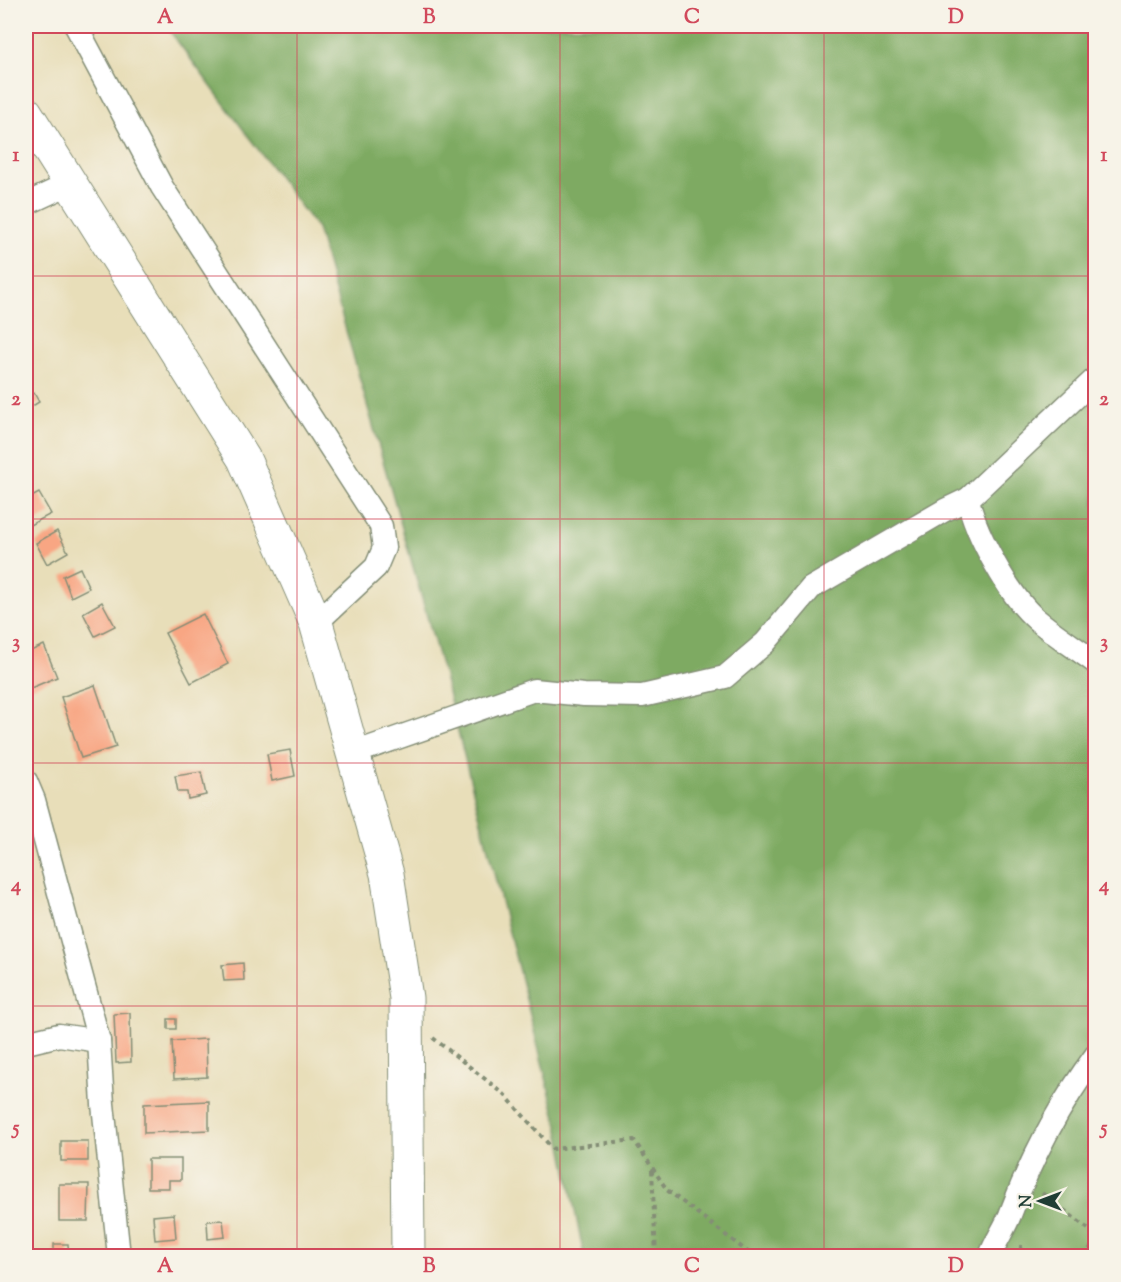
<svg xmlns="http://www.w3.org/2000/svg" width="1121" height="1282" viewBox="0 0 1121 1282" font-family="'Sorts Mill Goudy',serif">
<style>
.forest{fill:#7eaa62;stroke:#4e744b;stroke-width:1.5}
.building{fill:#f8a683}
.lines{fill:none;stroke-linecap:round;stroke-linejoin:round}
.minor-casing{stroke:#848e76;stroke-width:25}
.secondary-casing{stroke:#848e76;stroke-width:35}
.path{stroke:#848e76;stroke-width:4;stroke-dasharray:4.5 4.5;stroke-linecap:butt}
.minor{stroke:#fff;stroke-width:22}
.secondary{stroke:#fff;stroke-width:33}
.grid{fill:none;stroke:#d1495b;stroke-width:1.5;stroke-opacity:0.55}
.neatline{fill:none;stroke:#d1495b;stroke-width:2}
.grid-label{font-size:20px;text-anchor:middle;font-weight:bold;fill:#d1495b}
</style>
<rect width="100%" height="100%" fill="#f7f3e8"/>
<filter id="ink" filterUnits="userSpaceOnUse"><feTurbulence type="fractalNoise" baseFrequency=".0167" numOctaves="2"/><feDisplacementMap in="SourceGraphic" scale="12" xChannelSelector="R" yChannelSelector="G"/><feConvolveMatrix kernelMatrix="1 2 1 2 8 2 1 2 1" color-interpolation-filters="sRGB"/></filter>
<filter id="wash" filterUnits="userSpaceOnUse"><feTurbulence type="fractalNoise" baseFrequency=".008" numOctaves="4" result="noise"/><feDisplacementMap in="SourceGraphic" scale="24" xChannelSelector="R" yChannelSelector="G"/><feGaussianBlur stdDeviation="1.35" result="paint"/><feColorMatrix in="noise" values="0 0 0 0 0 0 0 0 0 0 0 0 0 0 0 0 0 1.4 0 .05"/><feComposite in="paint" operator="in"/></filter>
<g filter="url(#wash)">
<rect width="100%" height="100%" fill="#e8deb9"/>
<path class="forest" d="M166,26H1095V1256H584L558,1125L444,676L317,228Z"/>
<g id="blocks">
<g class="building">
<path d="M34,393L39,402L31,407L26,398Z"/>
<path d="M39,493L51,514L26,527V500Z"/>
<path d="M57,531L68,552L47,564L36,543Z"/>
<path d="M80,568L89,588L71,597L63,576Z"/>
<path d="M102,602L115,626L95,636L83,613Z"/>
<path d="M203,614L228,664L191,683L165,633Z"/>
<path d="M44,645L57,677L26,690V653Z"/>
<path d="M95,685L116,747L81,758L61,697Z"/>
<path d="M290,750L295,776L272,781L267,754Z"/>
<path d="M201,772L206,795L188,799L187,792H178L175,776Z"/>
<path d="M243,963L244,980L224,981L222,965Z"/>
<path d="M130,1013L131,1062L116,1063L114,1014Z"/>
<rect x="168" y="1019" width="8" height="10"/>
<path d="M206,1039L207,1077L174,1079L172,1041Z"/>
<path d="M209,1101V1130L144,1133V1104Z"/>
<rect x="61" y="1141" width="27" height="20"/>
<path d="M148,1159H181V1180H169V1188H148Z"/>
<path d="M59,1184H89L88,1221H59Z"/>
<path d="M174,1214L176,1238L155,1240L153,1216Z"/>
<path d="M223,1220L225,1237L208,1239L207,1221Z"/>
<path d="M54,1244H68L69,1256H54Z"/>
</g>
</g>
</g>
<g filter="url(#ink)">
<use href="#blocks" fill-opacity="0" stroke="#848e76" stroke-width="1.5"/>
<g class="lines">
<g class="minor-casing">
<g id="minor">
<path d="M76,26L162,187L381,526L384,548L376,567L316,623"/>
<path d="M26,204L71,183"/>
<path d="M1096,378L968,499C975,533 1010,597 1036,619C1055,635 1076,648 1096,663"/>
<path d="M354,753L534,690L584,695L642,696L725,677L765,643L811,588L945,510L968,499"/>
<path d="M26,781L34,800L99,1041L103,1104L119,1256"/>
<path d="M26,1043L59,1035L99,1041"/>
<path d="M990,1256C996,1240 1004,1230 1010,1215C1031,1158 1060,1104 1096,1055"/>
</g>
</g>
<g class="secondary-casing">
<path id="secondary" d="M26,113L244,459L316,623L387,874L406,998L408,1256"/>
</g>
<g class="path">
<path d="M433,1038L504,1094L553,1149L634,1140L667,1190L753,1256"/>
<path d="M652,1170L656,1256"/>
<path d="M1042,1193L1096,1235"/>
<path d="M1021,1245V1256"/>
<path d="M1083,1256L1096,1242"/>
</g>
<use href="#minor" class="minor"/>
<use href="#secondary" class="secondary"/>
</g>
</g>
<path class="grid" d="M297,26V1256M560,26V1256M824,26V1256M26,276H1096M26,519H1096M26,763H1096M26,1006H1096"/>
<rect width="1121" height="1282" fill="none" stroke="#f7f3e8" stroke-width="66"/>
<g transform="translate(1040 1201) rotate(270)" stroke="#f7f3e8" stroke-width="4.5" paint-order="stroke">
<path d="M0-4.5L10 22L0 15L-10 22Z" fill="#1f3d34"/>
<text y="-9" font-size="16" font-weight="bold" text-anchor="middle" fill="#1f3d34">N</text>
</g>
<rect x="33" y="33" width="1055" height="1216" class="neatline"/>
<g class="grid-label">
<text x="165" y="23">A</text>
<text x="429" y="23">B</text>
<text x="692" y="23">C</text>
<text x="956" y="23">D</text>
<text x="16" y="161">1</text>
<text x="1104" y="161">1</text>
<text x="16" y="405">2</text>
<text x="1104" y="405">2</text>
<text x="16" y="648">3</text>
<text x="1104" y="648">3</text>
<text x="16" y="891">4</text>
<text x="1104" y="891">4</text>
<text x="16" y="1134">5</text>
<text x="1104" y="1134">5</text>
<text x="165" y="1272">A</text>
<text x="429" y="1272">B</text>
<text x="692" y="1272">C</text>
<text x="956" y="1272">D</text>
</g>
</svg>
